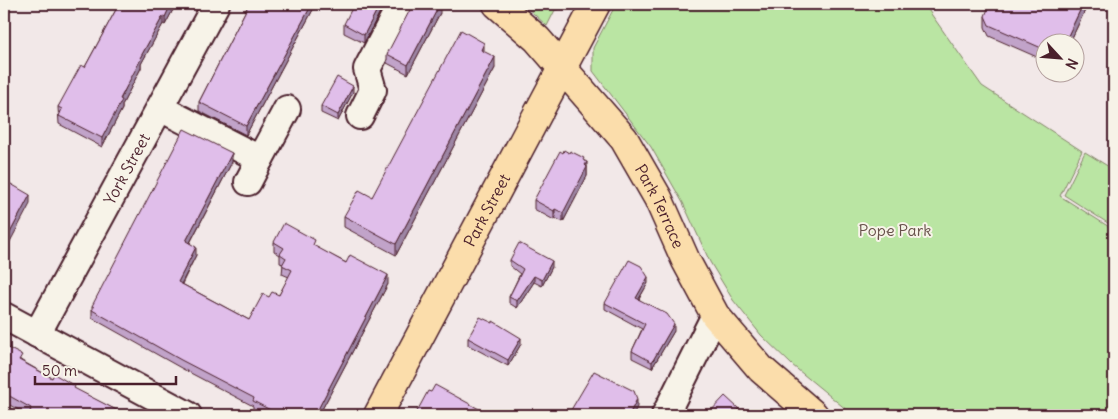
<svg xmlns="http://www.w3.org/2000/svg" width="1118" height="419" viewBox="0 0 1118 419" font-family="Delius,sans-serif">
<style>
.green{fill:#bae5a3;stroke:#828267}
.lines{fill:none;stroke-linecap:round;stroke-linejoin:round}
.minor-casing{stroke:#4a1f2b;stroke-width:30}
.major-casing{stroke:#4a1f2b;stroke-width:31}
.path{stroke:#4a1f2b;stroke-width:3;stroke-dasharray:1 4;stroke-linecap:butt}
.minor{stroke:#f7f3e8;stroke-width:26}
.major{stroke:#fbddab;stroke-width:28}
.wall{fill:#c1a3c9;stroke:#4a1f2b}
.shaded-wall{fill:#9d85a4;stroke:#4a1f2b}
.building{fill:#e0beea;stroke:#4a1f2b}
.labels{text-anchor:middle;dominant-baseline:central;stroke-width:4;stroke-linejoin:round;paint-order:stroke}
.street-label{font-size:16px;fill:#4a1f2b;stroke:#f7f3e8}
.park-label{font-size:16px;fill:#665049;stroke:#f7f3e8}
</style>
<rect width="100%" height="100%" fill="#f2e8e8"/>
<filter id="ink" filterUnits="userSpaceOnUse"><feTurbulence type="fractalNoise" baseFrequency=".02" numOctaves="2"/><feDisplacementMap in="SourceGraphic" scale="10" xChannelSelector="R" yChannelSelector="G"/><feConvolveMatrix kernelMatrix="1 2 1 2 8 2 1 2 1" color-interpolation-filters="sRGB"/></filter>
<g filter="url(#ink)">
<g class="green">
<path d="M523,4H558L547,26Z"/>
<path d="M616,4H924L982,86L1082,151L1060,196L1114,230V415H853L792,365L761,335L733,300L710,262L683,203L651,147L593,71V48Z"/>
<path d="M1085,152L1114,170V227L1064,195Z"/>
</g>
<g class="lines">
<g class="minor-casing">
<g id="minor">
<path d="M160,108L260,159L287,109"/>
<path d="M360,116L373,90L367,69L401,4"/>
<path d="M248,182L260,159"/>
<path d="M4,316L188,415"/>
<path id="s1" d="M37,334L216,4"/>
<path d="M665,415L715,315"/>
</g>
</g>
<g class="major-casing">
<g id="major">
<path id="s2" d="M497,4L537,39L624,139L658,198L686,261L715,315L761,369L814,415"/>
<path id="s3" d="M378,415L596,4"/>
</g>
</g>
<path class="path" d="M556,4L557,10"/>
<use href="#minor" class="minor"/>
<use href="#major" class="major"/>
</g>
<g class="wall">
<path d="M119,4H176L165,25L163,24L141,64V68L122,105V109L102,147L59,124L58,107L85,67Z"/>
<path d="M249,4H316L246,135L199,111V102Z"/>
<path d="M384,4L364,43L344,33V24Z"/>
<path d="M1088,4L1070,42H1046V61L989,36L985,27V16Z"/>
<path d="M440,13L408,74L387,63V54Z"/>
<path d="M484,52L495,68L396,255L344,227V216L372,197Z"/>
<path d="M353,92L338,121L321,113V106Z"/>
<path d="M584,161L587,166V176L563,222L555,218L554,220L534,209V200Z"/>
<path d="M232,162L190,243L196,255L182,284L249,320L269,297L279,295L289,277L282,274L283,264L280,263V255L274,251V242L315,247L388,284L319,415H263L253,410V406L181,368L92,318V306Z"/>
<path d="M510,260L552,267L542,286L534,282L517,308L509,303V297L520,274L510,266Z"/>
<path d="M648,283L639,299L674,331L652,368L632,358V351L642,329L605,309V303Z"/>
<path d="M468,338L521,344L508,366L468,345Z"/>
<path d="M4,347L22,361L52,378L126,415H28L4,402Z"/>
</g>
<g class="shaded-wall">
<path d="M171,4H176L165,25V17Z"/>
<path d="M312,4H316L246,135V126Z"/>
<path d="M380,4H384L364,43V35Z"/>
<path d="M440,4V13L408,74V65Z"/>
<path d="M1083,4H1088L1070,42H1065Z"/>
<path d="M163,16V24L141,64V68L122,105V109L102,147V138L140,58Z"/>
<path d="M484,43V54L481,50Z"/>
<path d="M495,57V68L396,255V244Z"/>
<path d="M353,86V92L338,121V115Z"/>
<path d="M232,153V162L186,250V241Z"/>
<path d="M587,162V176L563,222V213Z"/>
<path d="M30,195V204L4,253V244Z"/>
<path d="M555,209V218L554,220V211Z"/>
<path d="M196,247V255L178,290V282Z"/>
<path d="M552,261V267L542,286V280Z"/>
<path d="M388,275V284L319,415H315Z"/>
<path d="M534,276V282L517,308V301Z"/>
<path d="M648,277V283L636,304V298Z"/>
<path d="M674,324V331L652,368V362Z"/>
<path d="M521,338V344L508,366V360Z"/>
<path d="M637,399V407L633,415H629Z"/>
</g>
<g class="building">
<path d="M119,4H171L165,17L163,16L140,58L141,59L120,99L122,100L102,138L59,116L62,109L58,107L81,65L85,67Z"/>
<path d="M249,4H312L246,126L199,102Z"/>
<path d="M354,4H380L364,35L344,24Z"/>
<path d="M413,4H440L408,65L387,54Z"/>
<path d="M990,4H1083L1065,42H1046V50L989,25L985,16Z"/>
<path d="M461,30L484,43L481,50L495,57L396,244L344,216L359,190L372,197Z"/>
<path d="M337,77L353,86L338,115L321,106Z"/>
<path d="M184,129L232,153L186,241L196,247L178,282L249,320L263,294L269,297L272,292L279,295L292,270L282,265L286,258L280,254L284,248L274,242L284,223L315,240L313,245L346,263L350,255L388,275L315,415H280L253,401L254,398L181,360L92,310L94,307L92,306Z"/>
<path d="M564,150L569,153L570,151L584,158L583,160L587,162L585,165L587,167L563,213L555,209L554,211L534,200L560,151L563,153Z"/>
<path d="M4,180L30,195L4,244Z"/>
<path d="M519,243L552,261L542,280L534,276L517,301L509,297L523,269L510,260Z"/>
<path d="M629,260L641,266L648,277L636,298L667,314L674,324L652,362L632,351L645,324L605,303Z"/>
<path d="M480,317L493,323V321L521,338L508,360L468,338Z"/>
<path d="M4,346L22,355L19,360L52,378L54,374L75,386L74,388L126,415H37L30,411L31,408L4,393Z"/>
<path d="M594,371L634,391L637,399L629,415H568Z"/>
<path d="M435,385L490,415H415L428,391L431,392Z"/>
<path d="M725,396L739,409L737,410L742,415H707Z"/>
</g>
</g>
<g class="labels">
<g class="street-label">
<text stroke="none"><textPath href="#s1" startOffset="188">York Street</textPath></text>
<text stroke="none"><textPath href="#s2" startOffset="262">Park Terrace</textPath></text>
<text stroke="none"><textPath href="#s3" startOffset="232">Park Street</textPath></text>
</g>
<g class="park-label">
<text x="895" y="230">Pope Park</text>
</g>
</g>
<rect width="1118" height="419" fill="none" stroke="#f7f3e8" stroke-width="20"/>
<rect x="10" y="10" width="1098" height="399" fill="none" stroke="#4a1f2b" stroke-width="2" filter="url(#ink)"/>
<g transform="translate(1060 58) rotate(116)"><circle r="24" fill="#f7f3e8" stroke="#b29e9c"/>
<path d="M0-4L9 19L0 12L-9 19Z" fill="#4a1f2b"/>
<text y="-8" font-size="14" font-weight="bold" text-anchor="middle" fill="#4a1f2b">N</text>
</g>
<path d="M35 376v8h141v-8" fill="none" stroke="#4a1f2b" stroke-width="2.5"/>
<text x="42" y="376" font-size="15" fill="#4a1f2b" stroke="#f7f3e8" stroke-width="4" paint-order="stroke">50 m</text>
</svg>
